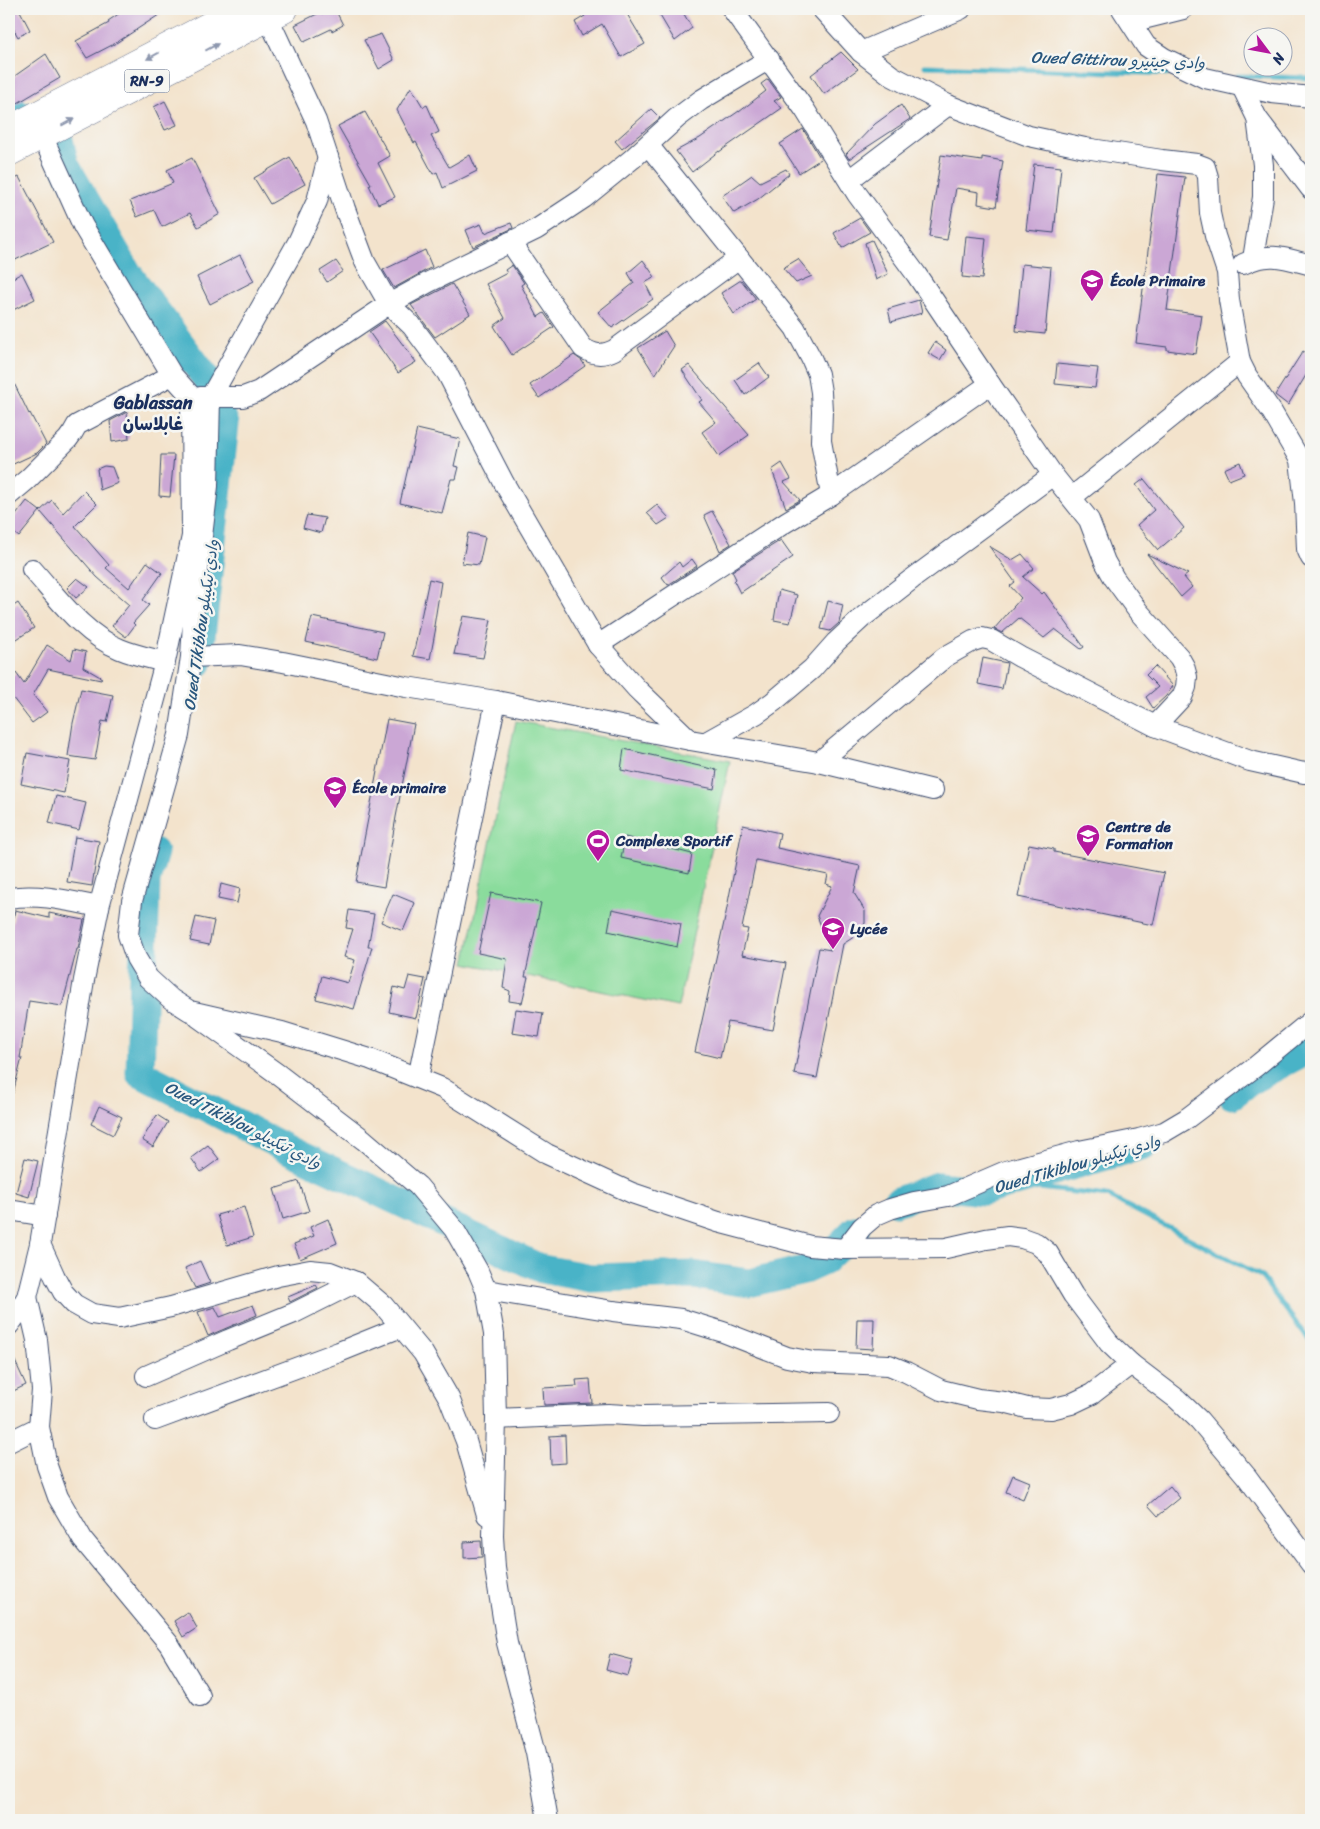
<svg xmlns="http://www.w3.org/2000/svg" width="1320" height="1829" viewBox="0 0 1320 1829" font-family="Sriracha,'Playpen Sans Arabic',sans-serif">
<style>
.green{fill:#8adc9c;stroke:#52867d}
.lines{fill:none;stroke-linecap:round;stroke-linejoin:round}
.stream{stroke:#49b3c7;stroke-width:5}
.river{stroke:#49b3c7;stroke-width:29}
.building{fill:#cba7d5}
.minor-casing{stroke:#3b4a6e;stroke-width:22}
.primary-casing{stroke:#3b4a6e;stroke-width:29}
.minor{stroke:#fff;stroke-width:20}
.primary{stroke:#fff;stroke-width:28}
.oneway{fill:#8d97ae}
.labels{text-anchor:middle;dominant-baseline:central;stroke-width:5;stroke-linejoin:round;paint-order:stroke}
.shield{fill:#f6f6f2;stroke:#5d6b8a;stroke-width:1}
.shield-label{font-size:14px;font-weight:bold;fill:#1b2f5e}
.poi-label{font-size:15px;font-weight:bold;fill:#1b2f5e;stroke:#f6f6f2;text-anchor:start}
.water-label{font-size:16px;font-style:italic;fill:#29577e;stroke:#f6f6f2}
.quarter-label{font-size:18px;font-weight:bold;fill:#1b2f5e;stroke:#f6f6f2}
</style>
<rect width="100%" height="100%" fill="#f6f6f2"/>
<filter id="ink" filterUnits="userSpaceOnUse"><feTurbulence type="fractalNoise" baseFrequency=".02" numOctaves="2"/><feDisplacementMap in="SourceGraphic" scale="10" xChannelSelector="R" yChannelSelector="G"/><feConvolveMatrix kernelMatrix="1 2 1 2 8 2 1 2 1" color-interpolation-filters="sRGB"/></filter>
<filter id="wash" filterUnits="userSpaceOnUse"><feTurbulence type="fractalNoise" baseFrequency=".0096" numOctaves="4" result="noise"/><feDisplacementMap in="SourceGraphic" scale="20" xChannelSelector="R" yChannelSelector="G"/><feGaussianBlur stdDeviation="1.12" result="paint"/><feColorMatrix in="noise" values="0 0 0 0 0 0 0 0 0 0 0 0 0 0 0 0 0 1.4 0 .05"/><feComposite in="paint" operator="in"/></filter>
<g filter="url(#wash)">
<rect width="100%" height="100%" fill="#f3e3cc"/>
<path class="green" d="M516,721L730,761L678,1007L465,963Z"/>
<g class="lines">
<g class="stream">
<path d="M925,66L1178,74"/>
<path d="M1237,76L1311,78"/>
<path d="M1005,1184L1108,1196L1261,1276L1311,1343"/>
</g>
<g class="river">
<path d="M9,109L58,136L65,165L91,210L129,275L206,378L225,424L198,663"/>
<path d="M154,852L146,881L140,1073L291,1151L542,1269L591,1278L693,1275L749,1283L804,1270L824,1261L855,1230"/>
<path d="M1232,1095L1251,1080L1311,1048"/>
<path d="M896,1202L937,1186L984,1191L1144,1145"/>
</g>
</g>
<g id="blocks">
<g class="building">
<path d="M9,9H19L30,30L18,37L9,21Z"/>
<path d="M126,9H168L116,43L87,58L76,41L109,23L108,21Z"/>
<path d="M332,9H335L343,25L332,31L331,29L304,42L295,25L321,12L322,14Z"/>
<path d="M580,9H624L645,44L621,57L602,24L582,36L575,22L585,16Z"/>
<path d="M656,9H681L692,28L675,41Z"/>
<path d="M381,34L394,60L379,69L364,40Z"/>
<path d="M841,52L858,69L824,94L811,75Z"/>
<path d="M46,54L60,78L16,104L9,94V80Z"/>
<path d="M768,79L781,97L774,101L782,108L719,152V151L692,172L676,151L700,138L739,111V112L766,91L761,84Z"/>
<path d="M411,87L423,107L427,105L439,132L431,136L449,167L470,155L477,171L443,188L437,172L433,174L416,142L414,143L397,110Z"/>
<path d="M165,101L177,125L165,130L154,107Z"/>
<path d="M901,105L910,119L849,159L846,154L875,124Z"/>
<path d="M651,109L660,118L622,149L615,141Z"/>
<path d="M365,112L390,156L378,163L395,197L378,204L369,185L371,184L338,126Z"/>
<path d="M803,129L821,159L799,173L780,144Z"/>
<path d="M941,155L982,161V157L1003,161L996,207L978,204L979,192L956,188L947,240L929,237Z"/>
<path d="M290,157L305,184L270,204L254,178Z"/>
<path d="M192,158L220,214L198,227L190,213L162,227L154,210L137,217L130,201L173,183L167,170Z"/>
<path d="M1034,164L1061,167L1054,233L1026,230Z"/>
<path d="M786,169L789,174L758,199L734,213L722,196L752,175L760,182Z"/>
<path d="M1158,174L1185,177L1167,310L1202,315L1196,354L1167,350V347L1136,343Z"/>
<path d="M19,177L53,242L9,263V182Z"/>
<path d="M860,218L870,232L842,248L834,233Z"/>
<path d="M511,223L513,228L473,247L466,230L481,224L485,233Z"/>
<path d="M966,236L986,238L982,279L962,277Z"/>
<path d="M872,240L888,274L876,280L865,243Z"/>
<path d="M425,250L432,267L394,288L383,270Z"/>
<path d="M240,255L254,281L210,304L197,277Z"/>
<path d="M798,259L812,276L796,283L783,268Z"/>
<path d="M643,260L655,277L645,283L653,299L612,328L598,312L634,283L628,273Z"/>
<path d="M336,261L343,271L327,282L320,271Z"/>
<path d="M1022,264L1051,267L1045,334L1016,331Z"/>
<path d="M512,265L524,283L521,285L538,317L544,313L554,327L512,355L494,326L505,318L486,284L507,273L505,270Z"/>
<path d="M22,273L35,299L9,312V280Z"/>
<path d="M741,280L756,299L734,314L721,293Z"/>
<path d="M452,284L470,314L435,337L411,305Z"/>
<path d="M919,300L922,313L891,322L888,309Z"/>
<path d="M385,321L416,362L398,373L369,332Z"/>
<path d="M665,331L674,346L655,375L638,348Z"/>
<path d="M935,342L946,350L940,360L928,353Z"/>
<path d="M1303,351L1311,356V367L1288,405L1275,395Z"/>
<path d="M574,355L582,361L585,366L539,398L530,385Z"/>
<path d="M759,363L769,377L745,395L735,380Z"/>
<path d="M1057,364L1098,368L1095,388L1055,384Z"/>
<path d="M689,365L749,435L719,456L702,432L716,422L699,402L702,400L682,370Z"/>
<path d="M9,373L29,414L30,413L46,444L37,453L9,466Z"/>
<path d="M127,412L129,439L112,442L110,421Z"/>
<path d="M417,429L460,439L454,466L459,467L456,479H451L442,513L400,503Z"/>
<path d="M161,455H174L170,497L159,496Z"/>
<path d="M1240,462L1244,474L1229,480L1224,469Z"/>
<path d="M782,463L791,479L784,482L800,500L786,508L772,470Z"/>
<path d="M104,466L112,467L118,483L100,490L97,469Z"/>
<path d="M1144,479L1184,528L1158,550L1137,525L1154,510L1136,485Z"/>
<path d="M84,491L97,504L75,526L109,565L106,568L129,588L147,562L162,573L143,600L149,605L133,623L135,625L126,637L112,626L129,605L97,577L40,511L52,500L63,513Z"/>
<path d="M27,501L40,511L19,537L9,529V524Z"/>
<path d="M657,505L669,518L658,525L647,513Z"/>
<path d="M712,511L731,544L720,551L704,515Z"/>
<path d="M307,515L325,518L321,533L303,528Z"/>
<path d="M468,533L485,537L479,565L462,563Z"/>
<path d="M781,540L793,557L740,593L734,581L736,579L732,571Z"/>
<path d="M989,546L1012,560L1022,554L1034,568L1023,577L1042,594L1044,592L1084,647L1081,649L1055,629L1044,638L1019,618L1002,633L994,629L1021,598L1010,586L1015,582Z"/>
<path d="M1147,554L1188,574L1184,577L1192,587L1181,597Z"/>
<path d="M692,559L697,566L668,585L662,577L679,562L682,567Z"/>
<path d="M77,578L89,587L76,598L67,588Z"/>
<path d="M429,579L441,582L434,626L436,627L430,659L413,656Z"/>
<path d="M779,590L797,595L790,623L774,620Z"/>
<path d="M828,601L843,605L839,623L830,631L821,629Z"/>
<path d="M18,603L34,628L9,644V609Z"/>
<path d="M463,616L491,620L483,658L454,654Z"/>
<path d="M312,617L383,632L377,658L306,642Z"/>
<path d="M47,645L71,660L74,649L86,652L83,667L102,678L101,680L48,669L33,695L47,712L32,723L9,693V679L16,673L24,684Z"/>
<path d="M983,658L1007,663L1002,689L978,684Z"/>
<path d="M1155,666L1173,686L1166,696L1153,708L1146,697L1158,687L1146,675Z"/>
<path d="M81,689L113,695L107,722L102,721L95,760L68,756L73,723Z"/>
<path d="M387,719L414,724L396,817L384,887L356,882Z"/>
<path d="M624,749L717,770L714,789L621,770Z"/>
<path d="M27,753L70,761L64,793L21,784Z"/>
<path d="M56,796L86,803L79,830L49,823Z"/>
<path d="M743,825L780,833L777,848L860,866L854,893L865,911V923L860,933L843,944L817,1078L794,1074L819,948L831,950L817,916L832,886L826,884L828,875L756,860L742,928L748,929L742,955L786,963L773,1030L728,1022L720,1058L695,1052L725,918Z"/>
<path d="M75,837L99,841L92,886L67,882Z"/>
<path d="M625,837L692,854L689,873L621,858Z"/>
<path d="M1029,844L1054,849V852L1164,873L1153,925L1018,897Z"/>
<path d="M221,884L240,889L237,903L218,899Z"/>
<path d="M491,893L541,903L525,977H528L522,1003L509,1001L510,991L503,988L507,959L478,953Z"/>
<path d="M393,894L415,903L403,931L381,922Z"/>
<path d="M612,909L681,924L677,947L608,931Z"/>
<path d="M15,910L49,918V913L84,920L78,949H77L62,1006L29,1001L20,1058H22L13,1093H9V939Z"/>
<path d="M349,910L374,914L368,947H372L354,1009L316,999L322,976L348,983L355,960L344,957L353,929L346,928Z"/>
<path d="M196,917L214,921L209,945L190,941Z"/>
<path d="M409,976L425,979L416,1018L389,1012L394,987L405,990Z"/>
<path d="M516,1009L543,1013L539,1037L512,1033Z"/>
<path d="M99,1106L122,1117L113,1135L91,1124Z"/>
<path d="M157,1115L168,1122L153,1147L142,1140Z"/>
<path d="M208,1145L219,1159L201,1172L191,1158Z"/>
<path d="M25,1158L38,1161L29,1197L16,1193Z"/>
<path d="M299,1181L309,1211L283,1219L274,1189Z"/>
<path d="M244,1207L253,1237L227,1245L217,1215Z"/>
<path d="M328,1219L337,1243L300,1259L294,1244L314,1236L310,1227Z"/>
<path d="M200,1261L210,1283L195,1288L185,1268Z"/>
<path d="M316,1285L318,1288L290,1302L288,1297Z"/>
<path d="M253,1305L257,1315L208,1336L198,1312L215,1307L220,1317Z"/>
<path d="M857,1319H874L873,1349L856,1348Z"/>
<path d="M9,1348L26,1385L9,1393Z"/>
<path d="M590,1379L592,1403L544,1405L543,1388L577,1386L576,1380Z"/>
<path d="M565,1435L566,1463L551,1464L550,1436Z"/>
<path d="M1013,1475L1030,1482L1023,1499L1006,1492Z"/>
<path d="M1170,1486L1180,1498L1158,1516L1148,1505Z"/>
<path d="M481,1541L482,1557L464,1558V1542Z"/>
<path d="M188,1612L197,1628L183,1637L174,1621Z"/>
<path d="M610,1654L633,1660L628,1676L606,1670Z"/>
</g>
</g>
</g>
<g filter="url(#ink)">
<use href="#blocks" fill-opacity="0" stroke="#3b4a6e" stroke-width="1"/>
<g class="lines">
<g class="minor-casing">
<g id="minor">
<path d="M732,9L805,110L857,194L916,274L990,384L1053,475L1089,520L1105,562L1114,578L1138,611L1179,657L1184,666L1187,677L1186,687L1182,697L1155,726"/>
<path d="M822,9L861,52L892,76L948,105L1029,136L1085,148L1162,160L1197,164L1205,167L1208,177L1210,213L1215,236L1227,272L1229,300L1240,362L1247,376L1272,412L1300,460L1305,503L1307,549L1311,558"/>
<path d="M1122,9L1146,46L1164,58L1205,78L1272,93L1311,97"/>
<path d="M1131,22L1183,9"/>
<path d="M861,52L961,9"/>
<path d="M1242,87L1257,118L1311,189"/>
<path d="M648,145L795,328L811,358L818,374L821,392L822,411L821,441L831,495"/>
<path d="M328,157L317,201L298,242L210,398L208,486L194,604L191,657L179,735L132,901L128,935L136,958L148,978L171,999L190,1011L282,1032L370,1059L442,1088L547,1154L632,1193L718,1222L810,1246L845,1249L946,1248L986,1239L1008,1236L1022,1238L1036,1243L1048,1253L1073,1295L1109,1343L1131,1364L1177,1399L1199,1420L1247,1477L1311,1564"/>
<path d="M849,180L948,105"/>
<path d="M510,242L583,348C594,355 602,356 614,350L739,258"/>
<path d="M1253,259L1263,197V165L1257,118"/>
<path d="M1243,264C1269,251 1285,258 1311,265"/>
<path d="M200,397H243L259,391L389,304L365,262L345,209L316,121L264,9"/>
<path d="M9,495L28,479L68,439L73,432L77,425L172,375"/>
<path d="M1072,497L1240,362"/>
<path d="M32,569C58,598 83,634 120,649C134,655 150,658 165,662"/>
<path d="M598,645L786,522L831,495L990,384"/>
<path d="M191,657L240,655L283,662L406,687L496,701L690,740L819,762L933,790"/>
<path d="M690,740L637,689L598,645L504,483L447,373L412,326L389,304L429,282L537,229L584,198L632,159L677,118L701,100L769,59"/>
<path d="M706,742L756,714L773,702L812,669L836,642L863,617L912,579L1053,475"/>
<path d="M819,762L945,657L973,641L982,638L991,640L1020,657L1155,726L1250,761L1304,773L1311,772"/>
<path d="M9,898C39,893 69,901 99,907"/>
<path d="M198,1017L279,1075L364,1140L418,1186L454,1229L478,1271L486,1290L494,1334L496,1419L493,1536L495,1568L507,1643L536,1753L548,1820"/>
<path d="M418,1078L496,701"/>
<path d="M9,1210L45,1216"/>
<path d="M40,1244L55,1277L63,1292L74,1304L92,1314L119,1318L171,1307L278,1276L310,1270L330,1272L356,1282L383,1305L423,1353L449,1398L466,1441L487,1515"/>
<path d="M845,1249L862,1227L876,1215L890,1209L914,1202L948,1196L1006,1171L1079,1151L1139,1139L1164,1132L1186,1119L1255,1067L1311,1021"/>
<path d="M486,1290L613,1311L681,1319L723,1332L787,1357L813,1362L889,1365L906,1372L941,1390L978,1399L1004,1402L1027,1408L1051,1409L1071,1404L1092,1394L1131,1364"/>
<path d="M27,1297L37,1340L42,1390L39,1427L47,1466L58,1497L83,1540L169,1644L200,1696"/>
<path d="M9,1325L15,1317L27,1297L40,1244L84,980L99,907L165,662L192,536L191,396L172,375L83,226L36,122"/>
<path d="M146,1376L228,1340L294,1313L356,1282"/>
<path d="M496,1419L608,1414L643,1416L829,1413"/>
<path d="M155,1420L339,1352L401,1327"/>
<path d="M9,1442L39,1427"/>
</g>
</g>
<g class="primary-casing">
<g id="primary">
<path d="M9,130L242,9"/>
<path d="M9,152L284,9"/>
</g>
</g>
<use href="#minor" class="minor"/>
<use href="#primary" class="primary"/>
</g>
<defs><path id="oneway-solid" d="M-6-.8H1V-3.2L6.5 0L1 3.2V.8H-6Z" transform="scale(1.25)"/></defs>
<g class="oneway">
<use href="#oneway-solid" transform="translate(212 47) rotate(-28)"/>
<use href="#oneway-solid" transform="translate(153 56) rotate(152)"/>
<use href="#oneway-solid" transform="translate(68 122) rotate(-28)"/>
</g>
</g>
<defs>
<g id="school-pin" transform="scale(1.25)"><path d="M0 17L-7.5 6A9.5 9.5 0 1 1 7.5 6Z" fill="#b5179e" stroke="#f6f6f2"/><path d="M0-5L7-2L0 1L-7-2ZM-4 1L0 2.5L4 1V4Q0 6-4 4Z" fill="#fff"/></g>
<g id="stadium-pin" transform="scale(1.25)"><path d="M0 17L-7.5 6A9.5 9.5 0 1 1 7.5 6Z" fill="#b5179e" stroke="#f6f6f2"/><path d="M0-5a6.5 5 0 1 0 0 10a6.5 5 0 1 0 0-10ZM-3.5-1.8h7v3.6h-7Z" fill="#fff"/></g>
</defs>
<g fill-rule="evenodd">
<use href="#school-pin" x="1092" y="281"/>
<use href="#school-pin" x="335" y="788"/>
<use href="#school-pin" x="1088" y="836"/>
<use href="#stadium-pin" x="598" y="841"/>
<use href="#school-pin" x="833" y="929"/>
</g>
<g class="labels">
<rect class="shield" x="124.5" y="69.5" width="45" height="23" rx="4"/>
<g class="shield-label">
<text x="147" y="81">RN-9</text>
</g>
<g class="poi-label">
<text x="1110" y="281">École Primaire</text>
<text x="352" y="788">École primaire</text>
<text x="1106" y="827">Centre de<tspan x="1106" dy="17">Formation</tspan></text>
<text x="616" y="841">Complexe Sportif</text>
<text x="850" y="929">Lycée</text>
</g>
<g class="water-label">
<text transform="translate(1118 60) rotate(2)">Oued Gittirou وادي جيتيرو</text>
<text transform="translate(201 625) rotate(-82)">Oued Tikiblou وادي تيكيبلو</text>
<text transform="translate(243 1125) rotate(27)">Oued Tikiblou وادي تيكيبلو</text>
<text transform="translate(1077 1164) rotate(-16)">Oued Tikiblou وادي تيكيبلو</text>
</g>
<g class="quarter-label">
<text x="153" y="403">Gablassan<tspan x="153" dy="21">غابلاسان</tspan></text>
</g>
</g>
<rect width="1320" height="1829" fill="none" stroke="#f6f6f2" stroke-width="30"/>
<g transform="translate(1268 52) rotate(122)"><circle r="24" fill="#f6f6f2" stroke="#9ea6b7"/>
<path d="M0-4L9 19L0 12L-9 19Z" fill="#b5179e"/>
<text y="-8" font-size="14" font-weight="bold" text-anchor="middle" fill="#1b2f5e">N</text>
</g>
</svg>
